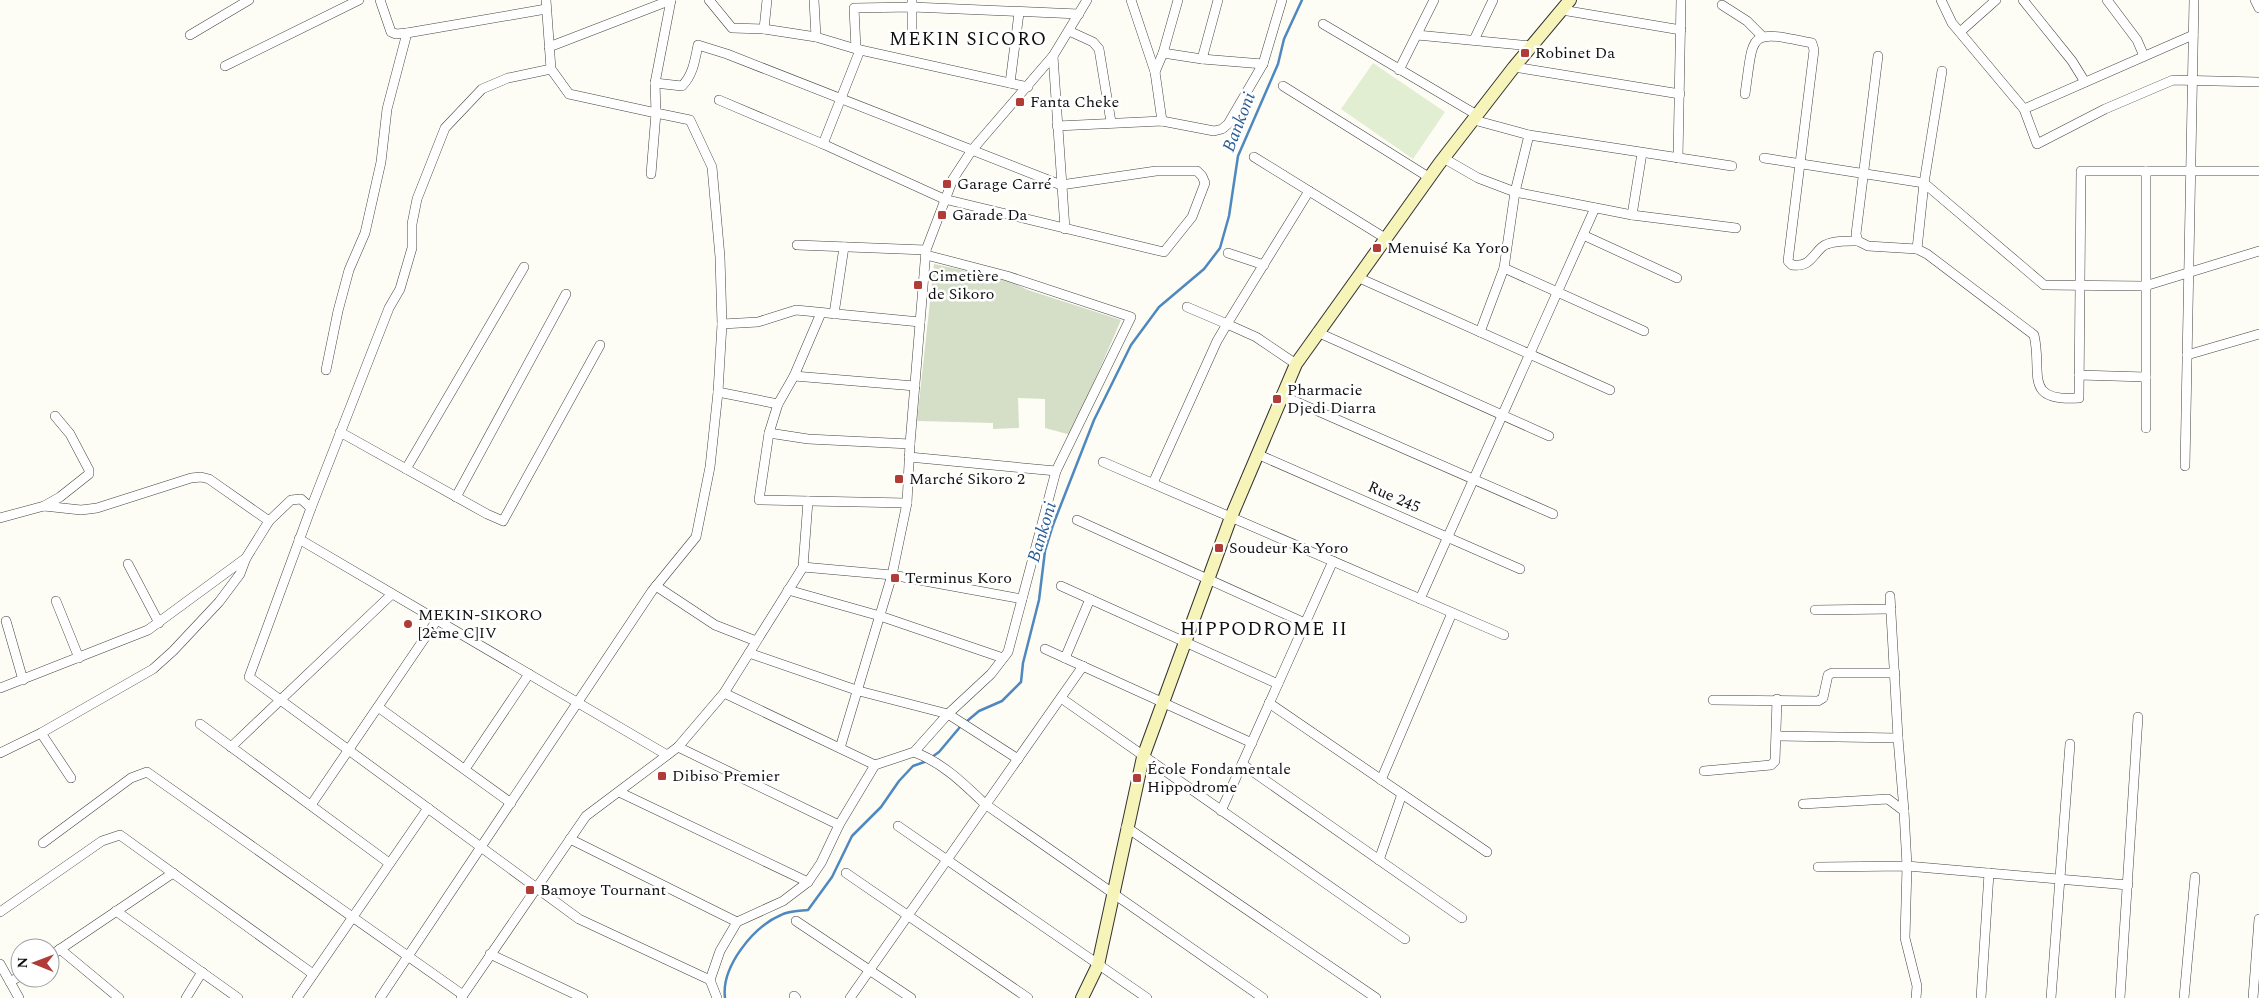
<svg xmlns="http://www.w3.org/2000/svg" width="2259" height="998" viewBox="0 0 2259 998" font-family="Spectral,serif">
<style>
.cemetery{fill:#d5dfc7}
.pitch{fill:#e2eed2}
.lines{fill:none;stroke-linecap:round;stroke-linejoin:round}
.stream{stroke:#4e88bf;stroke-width:2.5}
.street-casing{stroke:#434343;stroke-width:10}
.secondary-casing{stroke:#323232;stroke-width:14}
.street{stroke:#fff;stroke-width:9}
.secondary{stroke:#f6f4b8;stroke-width:12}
.poi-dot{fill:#b13c37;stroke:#fff;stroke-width:2}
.labels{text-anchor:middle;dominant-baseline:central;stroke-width:5;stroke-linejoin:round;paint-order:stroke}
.poi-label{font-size:16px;fill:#101010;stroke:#fff;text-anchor:start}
.street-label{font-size:16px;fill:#101010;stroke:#fff}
.water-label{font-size:18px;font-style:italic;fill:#275c95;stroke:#fff}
.quarter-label{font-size:19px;letter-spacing:1px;fill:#101010;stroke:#fff}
</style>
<rect width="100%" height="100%" fill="#fefdf5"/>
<path class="cemetery" d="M934,264L1005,279L1028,290L1121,320L1071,435L1045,428V399L1018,398L1019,428L993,429V423L917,421Z"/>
<path class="pitch" d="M1373,63L1445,112L1413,159L1341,109Z"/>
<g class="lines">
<g class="stream">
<path d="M932,757L939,752L960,727L979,711L1002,701L1021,682L1023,663L1039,600L1045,551L1053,525L1094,420L1131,345L1159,307L1204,269L1220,248L1229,216L1238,156L1278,64L1284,39L1302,0"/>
<path d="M725,998C721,967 753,927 781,915C788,911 799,911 808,910L832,877L852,836L881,807L899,781L913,766L927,761"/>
</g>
<g class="street-casing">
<g id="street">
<path d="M380,0L391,32L396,34L407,33"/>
<path d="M546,0L551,69L569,94L656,113L651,174"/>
<path d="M709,0L732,28L764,29L816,37L856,49L1028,87"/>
<path d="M814,0L816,37"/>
<path d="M912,0V31"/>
<path d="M1131,0L1155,72L1162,121"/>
<path d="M1218,0L1202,59L1263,64"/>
<path d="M1941,0L1952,23L2024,109L2037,144L2105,109L2173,80L2259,82"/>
<path d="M2023,0L2072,61L2085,82"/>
<path d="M2107,0L2137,40L2144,56"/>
<path d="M2255,0L2259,8"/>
<path d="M1722,5L1747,21L1762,36"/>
<path d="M1562,10L1681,30"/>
<path d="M1323,24L1477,115"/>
<path d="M764,29L767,0"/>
<path d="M1069,31L1093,42L1099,49L1111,122"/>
<path d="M1960,32L1996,0"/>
<path d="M190,35L249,0"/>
<path d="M1417,35L1531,46"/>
<path d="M1474,40L1493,0"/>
<path d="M549,47L671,0"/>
<path d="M856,49L854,8L912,7L1079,14"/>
<path d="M1163,53L1178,0"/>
<path d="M1053,56L1065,229"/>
<path d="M1878,56L1856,234L1858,241L1868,246L1917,249"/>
<path d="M225,66L359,0"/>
<path d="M1514,67L1680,94"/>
<path d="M551,69L508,78L482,89L445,128L417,199L412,224V248L400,289L389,308L311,508L249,677L579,919L710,980"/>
<path d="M1399,70L1434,0"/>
<path d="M1942,71L1924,183L1917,249L1927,254L2034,335C2043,373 2022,402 2079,398L2081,171H2259"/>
<path d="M1155,72L1163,53L1202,59"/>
<path d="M655,83L682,86C693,75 695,60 698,45L727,54L1061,185L1156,171H1197L1202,176L1205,183L1192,217L1164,252L944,199L823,144L719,100"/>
<path d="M1010,83L1019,13"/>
<path d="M1283,86L1430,178"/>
<path d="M1745,94C1754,32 1747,29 1812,43L1814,50L1788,261L1792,265C1810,267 1811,257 1822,247C1830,240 1847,241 1858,241"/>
<path d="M2024,109L2193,35"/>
<path d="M1474,120L1529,135L1732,166"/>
<path d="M1057,126L1162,121L1214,131L1222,129L1228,124L1263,64L1282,0"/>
<path d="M823,144L860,50"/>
<path d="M1254,157L1385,238"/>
<path d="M1678,158L1681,0"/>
<path d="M1764,158L1924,183L2044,285L2145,286L2259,251"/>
<path d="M1445,159L1478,178L1515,192L1632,215L1736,228"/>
<path d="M2146,171V428"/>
<path d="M1632,215L1642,153"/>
<path d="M1583,235L1677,278"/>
<path d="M797,245L926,250"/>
<path d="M1228,253L1264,265"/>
<path d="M1504,268L1644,331"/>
<path d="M1357,277L1610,390"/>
<path d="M821,313L794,376L778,404L769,433L759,500L907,503"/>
<path d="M834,314L844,247"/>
<path d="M722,324L758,322L796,310L920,322"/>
<path d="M1317,332L1549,436"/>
<path d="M1480,332L1504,268L1515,192L1529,135"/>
<path d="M2187,355L2259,334"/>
<path d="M1296,364L1256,337L1227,324L1309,191"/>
<path d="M326,370L338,311L349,270L365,233L381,162L387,109L407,33L546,9"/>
<path d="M2079,375L2146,377"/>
<path d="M794,376L915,386"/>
<path d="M718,392L778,404"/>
<path d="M1281,395L1553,514"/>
<path d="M340,432L487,514L503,521L600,345"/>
<path d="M769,433L808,439L910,444"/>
<path d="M1257,454L1520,569"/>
<path d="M909,457L1056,471"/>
<path d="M1103,462L1504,635"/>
<path d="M2185,466L2194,0"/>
<path d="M406,469L524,267"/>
<path d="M1153,483L1217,341L1227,324L1187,307"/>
<path d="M456,497L566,294"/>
<path d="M44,506L60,497L89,474V470L70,434L55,416"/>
<path d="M0,518L44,506L81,510L97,508L191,478L201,477L209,479L269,521"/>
<path d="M1077,520L1305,623"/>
<path d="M299,539L667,755"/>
<path d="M128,564L159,623"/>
<path d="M803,567L892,575L1022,599"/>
<path d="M656,586L715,625L756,641"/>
<path d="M1061,586L1278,684"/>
<path d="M788,590L880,616L1003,658"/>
<path d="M1890,596L1898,738L1904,811"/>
<path d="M1420,599L1595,208"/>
<path d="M56,601L79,658"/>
<path d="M1815,610L1891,609"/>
<path d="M6,621L23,680"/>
<path d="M1045,649L1252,743"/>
<path d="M749,653L859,691L948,714L1018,759"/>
<path d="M1065,658L1090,599"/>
<path d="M0,688L148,630L246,558"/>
<path d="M724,693L875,765"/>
<path d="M1061,698L1405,939"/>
<path d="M1713,700L1818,701L1823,698L1828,675L1832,673H1895"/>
<path d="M1269,703L1487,852"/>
<path d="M378,707L511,803"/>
<path d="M200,724L389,863"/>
<path d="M41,733L71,778"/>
<path d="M1777,736L1898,738"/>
<path d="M231,747L392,594"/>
<path d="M678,747L839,825"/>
<path d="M840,748L892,575L907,503L910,444L926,250L953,179L972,150L1053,56L1087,0"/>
<path d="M914,752C943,763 963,783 985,804L1263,998"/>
<path d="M0,753L41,733L153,669L173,651L219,602L240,574L246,558L269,521L291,500L301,499L311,508"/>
<path d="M1242,764L1462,918"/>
<path d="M465,769L529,674"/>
<path d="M1704,771L1771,765L1775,761L1777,699"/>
<path d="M1381,780L1452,613"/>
<path d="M619,792L808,882"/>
<path d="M1803,804L1888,799L1904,811L1907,866L1905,938L1917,986L1916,998"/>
<path d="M311,805L437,620"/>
<path d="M1221,811L1333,561"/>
<path d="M898,826L1147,998"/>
<path d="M1126,827L1376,998"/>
<path d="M570,839L737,922"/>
<path d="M43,843L131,778L147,772L463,995"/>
<path d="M1379,860L1402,794"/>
<path d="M1818,867L1907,866L2128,885"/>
<path d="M846,873L1028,998"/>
<path d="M116,911L238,998"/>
<path d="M0,912L102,841L120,835L313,974"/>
<path d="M796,921L911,998"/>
<path d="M60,949L119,998"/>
<path d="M490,954L583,998"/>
<path d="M50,956L173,873"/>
<path d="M0,964L19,998"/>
<path d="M10,982L20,976"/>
<path d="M794,996L796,998"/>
<path d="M186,998L202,972"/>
<path d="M297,998L428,808"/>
<path d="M380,998L652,591L696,537L710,467L718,392L722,324L720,257L712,167L690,120L656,113L655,83L671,0"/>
<path d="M461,998L586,816L678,747L724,693L803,567L808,501"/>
<path d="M717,998L710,980L720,951L737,922L783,901L808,882L821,863L839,825L875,765L914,752L948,714L991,674L1008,652L1056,471L1131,317L1007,276L926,255"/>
<path d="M850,998L1083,666"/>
<path d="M1981,998L1989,873"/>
<path d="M2051,998L2070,744"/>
<path d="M2120,998L2138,717"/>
<path d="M2184,998L2195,877"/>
<path d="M2253,998L2259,919"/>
</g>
</g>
<g class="secondary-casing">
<path id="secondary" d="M1082,998L1098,965L1143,757L1231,517L1296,364L1439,164L1514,67L1570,0"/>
</g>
<use href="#street" class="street"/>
<use href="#secondary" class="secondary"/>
</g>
<g class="poi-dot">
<rect x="1520" y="48" width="10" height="10" rx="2.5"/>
<rect x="1015" y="97" width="10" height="10" rx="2.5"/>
<rect x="942" y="179" width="10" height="10" rx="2.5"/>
<rect x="937" y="210" width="10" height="10" rx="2.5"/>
<rect x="1372" y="243" width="10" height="10" rx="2.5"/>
<rect x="913" y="280" width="10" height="10" rx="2.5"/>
<rect x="1272" y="394" width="10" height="10" rx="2.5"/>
<rect x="894" y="474" width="10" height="10" rx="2.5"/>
<rect x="1214" y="543" width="10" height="10" rx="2.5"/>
<rect x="890" y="573" width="10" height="10" rx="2.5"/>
<circle cx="408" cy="624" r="5"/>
<rect x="657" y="771" width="10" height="10" rx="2.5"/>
<rect x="1132" y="773" width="10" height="10" rx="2.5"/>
<rect x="525" y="885" width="10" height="10" rx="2.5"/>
</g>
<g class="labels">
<g class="poi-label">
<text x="1535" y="53">Robinet Da</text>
<text x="1030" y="102">Fanta Cheke</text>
<text x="957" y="184">Garage Carré</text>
<text x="952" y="215">Garade Da</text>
<text x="1387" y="248">Menuisé Ka Yoro</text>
<text x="928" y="276">Cimetière<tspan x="928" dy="18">de Sikoro</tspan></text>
<text x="1287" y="390">Pharmacie<tspan x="1287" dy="18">Djedi Diarra</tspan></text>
<text x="909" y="479">Marché Sikoro 2</text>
<text x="1229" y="548">Soudeur Ka Yoro</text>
<text x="905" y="578">Terminus Koro</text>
<text x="418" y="615">MEKIN-SIKORO<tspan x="418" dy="18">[2ème C]IV</tspan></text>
<text x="1147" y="769">École Fondamentale<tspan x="1147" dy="18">Hippodrome</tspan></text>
<text x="672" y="776">Dibiso Premier</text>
<text x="540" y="890">Bamoye Tournant</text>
</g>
<g class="street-label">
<text transform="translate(1394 497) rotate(24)">Rue 245</text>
</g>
<g class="water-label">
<text transform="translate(1239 122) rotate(-69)">Bankoni</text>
<text transform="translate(1042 532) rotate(-73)">Bankoni</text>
</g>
<g class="quarter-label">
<text x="968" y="39">MEKIN SICORO</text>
<text x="1264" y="629">HIPPODROME II</text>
</g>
</g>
<g transform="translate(35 963) rotate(271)"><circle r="24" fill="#ffffff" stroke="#9f9f9f"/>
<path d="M0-4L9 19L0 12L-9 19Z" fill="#b13c37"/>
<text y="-8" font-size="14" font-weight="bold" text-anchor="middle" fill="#101010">N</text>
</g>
</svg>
